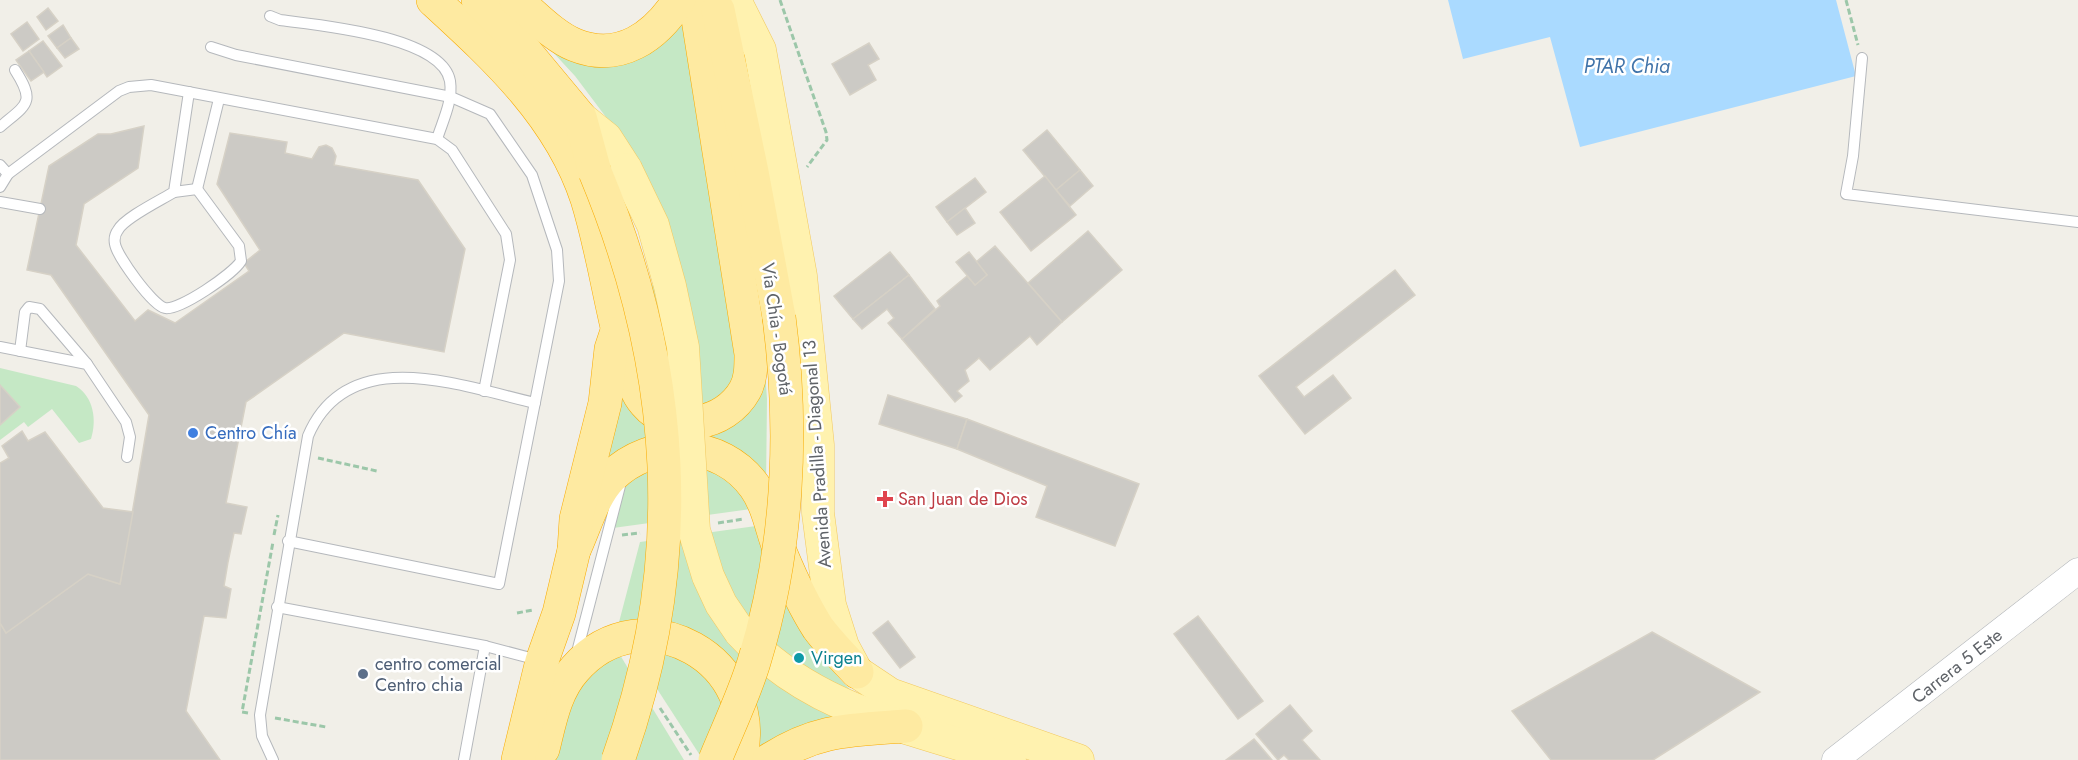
<svg xmlns="http://www.w3.org/2000/svg" width="2078" height="760" viewBox="0 0 2078 760" font-family="Jost,sans-serif">
<style>
.green{fill:#c5e8c5}
.water{fill:#aadaff}
.building{fill:#cccac5;stroke:#d6d1c6;stroke-width:1.5}
.lines{fill:none;stroke-linecap:round;stroke-linejoin:round}
.service-casing{stroke:#b5b8bc;stroke-width:12}
.tertiary-casing{stroke:#b5b8bc;stroke-width:27}
.primary-casing{stroke:#f2c960;stroke-width:33}
.trunk-casing{stroke:#f9ab00;stroke-width:34}
.path{stroke:#9cc7a9;stroke-width:3;stroke-dasharray:6 3;stroke-linecap:butt}
.service{stroke:#fff;stroke-width:10}
.tertiary{stroke:#fff;stroke-width:26}
.primary{stroke:#fff2af;stroke-width:32}
.trunk{stroke:#feeaa1;stroke-width:33}
.primary-bridge-casing{stroke:#f2c960;stroke-width:33;stroke-linecap:butt}
.trunk-bridge-casing{stroke:#f9ab00;stroke-width:34;stroke-linecap:butt}
.primary-bridge{stroke:#fff2af;stroke-width:32}
.trunk-bridge{stroke:#feeaa1;stroke-width:33}
.shop-dot{fill:#3f7fe0;stroke:#fff;stroke-width:2}
.health-dot{fill:#e0444e;stroke:#fff;stroke-width:2}
.culture-dot{fill:#0f9aa8;stroke:#fff;stroke-width:2}
.service-dot{fill:#5c6f8a;stroke:#fff;stroke-width:2}
.labels{text-anchor:middle;dominant-baseline:central;stroke-width:5;stroke-linejoin:round;paint-order:stroke}
.street-label{font-size:18px;fill:#5f6368;stroke:#fff}
.shop-label{font-size:18px;fill:#366cbe;stroke:#fff;text-anchor:start}
.health-label{font-size:18px;fill:#be3a42;stroke:#fff;text-anchor:start}
.culture-label{font-size:18px;fill:#0d838f;stroke:#fff;text-anchor:start}
.service-label{font-size:18px;fill:#4e5e75;stroke:#fff;text-anchor:start}
.water-label{font-size:20px;font-style:italic;fill:#4174aa;stroke:#fff}
</style>
<rect width="100%" height="100%" fill="#f1efe8"/>
<g class="green">
<path d="M688,7L741,349L732,392L697,414L622,286L681,284L612,125L575,76L537,35L577,60Z"/>
<path d="M764,356L767,399L766,487L750,468L596,473L617,383L703,432Z"/>
<path d="M0,368L76,386C94,397 97,421 91,439L79,443L52,409L28,427L24,422L0,440Z"/>
<path d="M699,463L740,488L751,509L613,528L625,482L631,475Z"/>
<path d="M756,526C783,584 805,648 853,692L844,716L759,750L752,745L706,638C668,621 659,620 618,626L640,542Z"/>
<path d="M655,644L701,664L728,712L703,760L630,647Z"/>
<path d="M620,655L684,760H553L576,688L597,668Z"/>
</g>
<path class="water" d="M1448,0H1836L1856,76L1580,147L1550,37L1463,59Z"/>
<g class="building">
<path d="M48,8L58,21L46,30L37,17Z"/>
<path d="M27,22L39,39L23,51L11,34Z"/>
<path d="M63,25L71,38L57,48L48,36Z"/>
<path d="M71,38L79,49L65,58L57,48Z"/>
<path d="M43,41L62,66L47,77L29,51Z"/>
<path d="M869,43L879,59L868,65L876,80L850,95L832,64Z"/>
<path d="M29,51L44,72L31,81L16,60Z"/>
<path d="M144,126L138,168L84,204L76,245L135,321L148,310L175,323L249,271L244,263L260,250L217,184L230,133L287,142L285,153L312,159L319,147L326,145L332,148L336,156L334,165L418,180L465,249L444,352L344,333L246,402L226,503L247,507L241,534L234,533L228,562L224,586L231,589L226,618L204,616L186,711L220,760H0V623L6,633L88,574L120,584L149,415L51,275L27,270L49,166L98,134H111Z"/>
<path d="M1047,130L1080,170L1056,190L1023,150Z"/>
<path d="M1080,170L1093,186L1070,206L1056,190Z"/>
<path d="M1045,176L1076,215L1031,251L1000,212Z"/>
<path d="M975,178L986,192L947,222L936,207Z"/>
<path d="M965,208L975,223L957,235L947,222Z"/>
<path d="M1088,231L1122,270L1062,322L1028,283Z"/>
<path d="M995,246L1062,322L1037,345L1030,336L990,370L979,358L965,370L969,381L957,391L962,396L955,402L902,339L940,306L937,301L967,276L975,285L987,275L976,262Z"/>
<path d="M890,252L909,275L853,319L834,296Z"/>
<path d="M969,252L987,275L975,285L956,262Z"/>
<path d="M1395,270L1415,295L1296,387L1304,397L1333,375L1351,398L1305,434L1259,376Z"/>
<path d="M909,275L935,309L902,339L888,323L894,318L887,309L862,329L853,319Z"/>
<path d="M0,385L20,407L0,425Z"/>
<path d="M888,395L967,419L957,449L879,424Z"/>
<path d="M967,419L1139,484L1115,546L1036,517L1047,486L957,449Z"/>
<path d="M22,431L28,441L45,432L103,508L133,512L120,584L88,574L6,633L0,623V463L9,458L2,446Z"/>
<path d="M1198,616L1263,701L1238,719L1174,634Z"/>
<path d="M888,621L915,657L900,668L873,633Z"/>
<path d="M1652,632L1760,692L1653,760H1551L1512,711Z"/>
<path d="M1290,705L1312,731L1302,740L1320,760H1289L1284,755L1278,760L1256,734Z"/>
<path d="M1254,739L1272,760H1226Z"/>
</g>
<g class="lines">
<g class="service-casing">
<g id="service">
<path d="M270,16L280,20C318,25 442,36 450,81C453,101 443,120 437,139"/>
<path d="M211,47L236,55L451,97L490,114L532,175L557,250L559,281L499,584L288,541"/>
<path d="M1862,58L1853,156L1846,194L2078,222"/>
<path d="M189,92L174,192C161,200 124,218 118,230C115,234 114,239 115,244C117,256 152,305 165,308C179,311 233,274 241,261L239,246L197,189"/>
<path d="M0,127C27,104 36,103 15,70"/>
<path d="M0,165L8,174"/>
<path d="M0,187L8,174L119,91L129,87L151,85L437,139L452,150L506,234L510,260L484,391"/>
<path d="M197,189L219,99"/>
<path d="M174,192L197,189"/>
<path d="M0,202L40,209"/>
<path d="M0,347L87,364L126,422L130,437L127,457"/>
<path d="M20,351L25,312L29,307L40,309L87,364"/>
<path d="M277,607L485,646L538,660"/>
<path d="M576,656L621,482"/>
<path d="M273,760L262,736L260,715L308,436C348,342 461,386 535,403"/>
<path d="M464,760L485,646"/>
</g>
</g>
<g class="tertiary-casing">
<path id="tertiary" d="M1835,760L2078,571"/>
</g>
<g class="primary-casing">
<g id="primary">
<path d="M735,0L760,50L801,276L818,445V513L830,605L843,646L857,672L890,694L1078,760"/>
<path d="M580,117L606,138L626,169"/>
<path d="M740,632C812,711 913,728 1010,760"/>
</g>
</g>
<g class="trunk-casing">
<g id="trunk">
<path d="M433,0C495,57 560,116 587,199C600,241 607,284 617,327C619,336 625,343 627,352C633,371 631,387 645,403C672,435 725,426 745,390C751,379 751,367 751,354L695,0"/>
<path d="M478,0L506,28L580,117L595,172"/>
<path d="M516,0C534,15 553,36 575,45C620,63 656,36 679,0"/>
<path d="M718,10L752,172L779,317"/>
<path d="M574,550C585,527 593,495 611,477C651,437 721,439 755,487C769,507 772,532 781,554C791,578 804,606 818,628C829,643 844,658 857,672"/>
<path d="M543,749C550,721 555,691 575,669C643,591 766,661 740,760"/>
<path d="M518,760L542,661L559,613L574,550L576,519L605,403L611,349L616,334"/>
<path d="M769,760C817,729 850,730 906,726"/>
</g>
</g>
<g class="path">
<path d="M780,0L826,132L827,140L807,167"/>
<path d="M1846,0L1858,45"/>
<path d="M318,458L377,471"/>
<path d="M718,523L744,519"/>
<path d="M274,535L278,515"/>
<path d="M622,535L640,533"/>
<path d="M517,613L533,610"/>
<path d="M660,708L691,755"/>
<path d="M248,713L242,712L273,542"/>
<path d="M275,718L326,727"/>
</g>
<use href="#service" class="service"/>
<use href="#tertiary" class="tertiary"/>
<use href="#primary" class="primary"/>
<use href="#trunk" class="trunk"/>
<g class="primary-bridge-casing">
<path id="primary-bridge" d="M626,169L653,225L670,286L683,347L694,530L708,576L721,604L740,632"/>
</g>
<g class="trunk-bridge-casing">
<g id="trunk-bridge">
<path d="M595,172C676,366 690,560 618,760"/>
<path d="M715,760C728,728 744,695 754,662C788,551 794,432 779,317"/>
</g>
</g>
<use href="#primary-bridge" class="primary-bridge"/>
<use href="#trunk-bridge" class="trunk-bridge"/>
</g>
<circle class="shop-dot" cx="193" cy="433" r="6"/>
<path class="health-dot" d="M882 490h6v6h6v6h-6v6h-6v-6h-6v-6h6z"/>
<circle class="culture-dot" cx="799" cy="658" r="6"/>
<circle class="service-dot" cx="363" cy="674" r="6"/>
<g class="labels">
<g class="street-label">
<text transform="translate(777 329) rotate(82)">Vía Chía - Bogotá</text>
<text transform="translate(817 454) rotate(-94)">Avenida Pradilla - Diagonal 13</text>
<text transform="translate(1957 666) rotate(-38)">Carrera 5 Este</text>
</g>
<g class="shop-label">
<text x="205" y="433">Centro Chía</text>
</g>
<g class="health-label">
<text x="898" y="499">San Juan de Dios</text>
</g>
<g class="culture-label">
<text x="811" y="658">Virgen</text>
</g>
<g class="service-label">
<text x="375" y="664">centro comercial<tspan x="375" dy="21">Centro chia</tspan></text>
</g>
<g class="water-label">
<text x="1627" y="66">PTAR Chia</text>
</g>
</g>
</svg>
